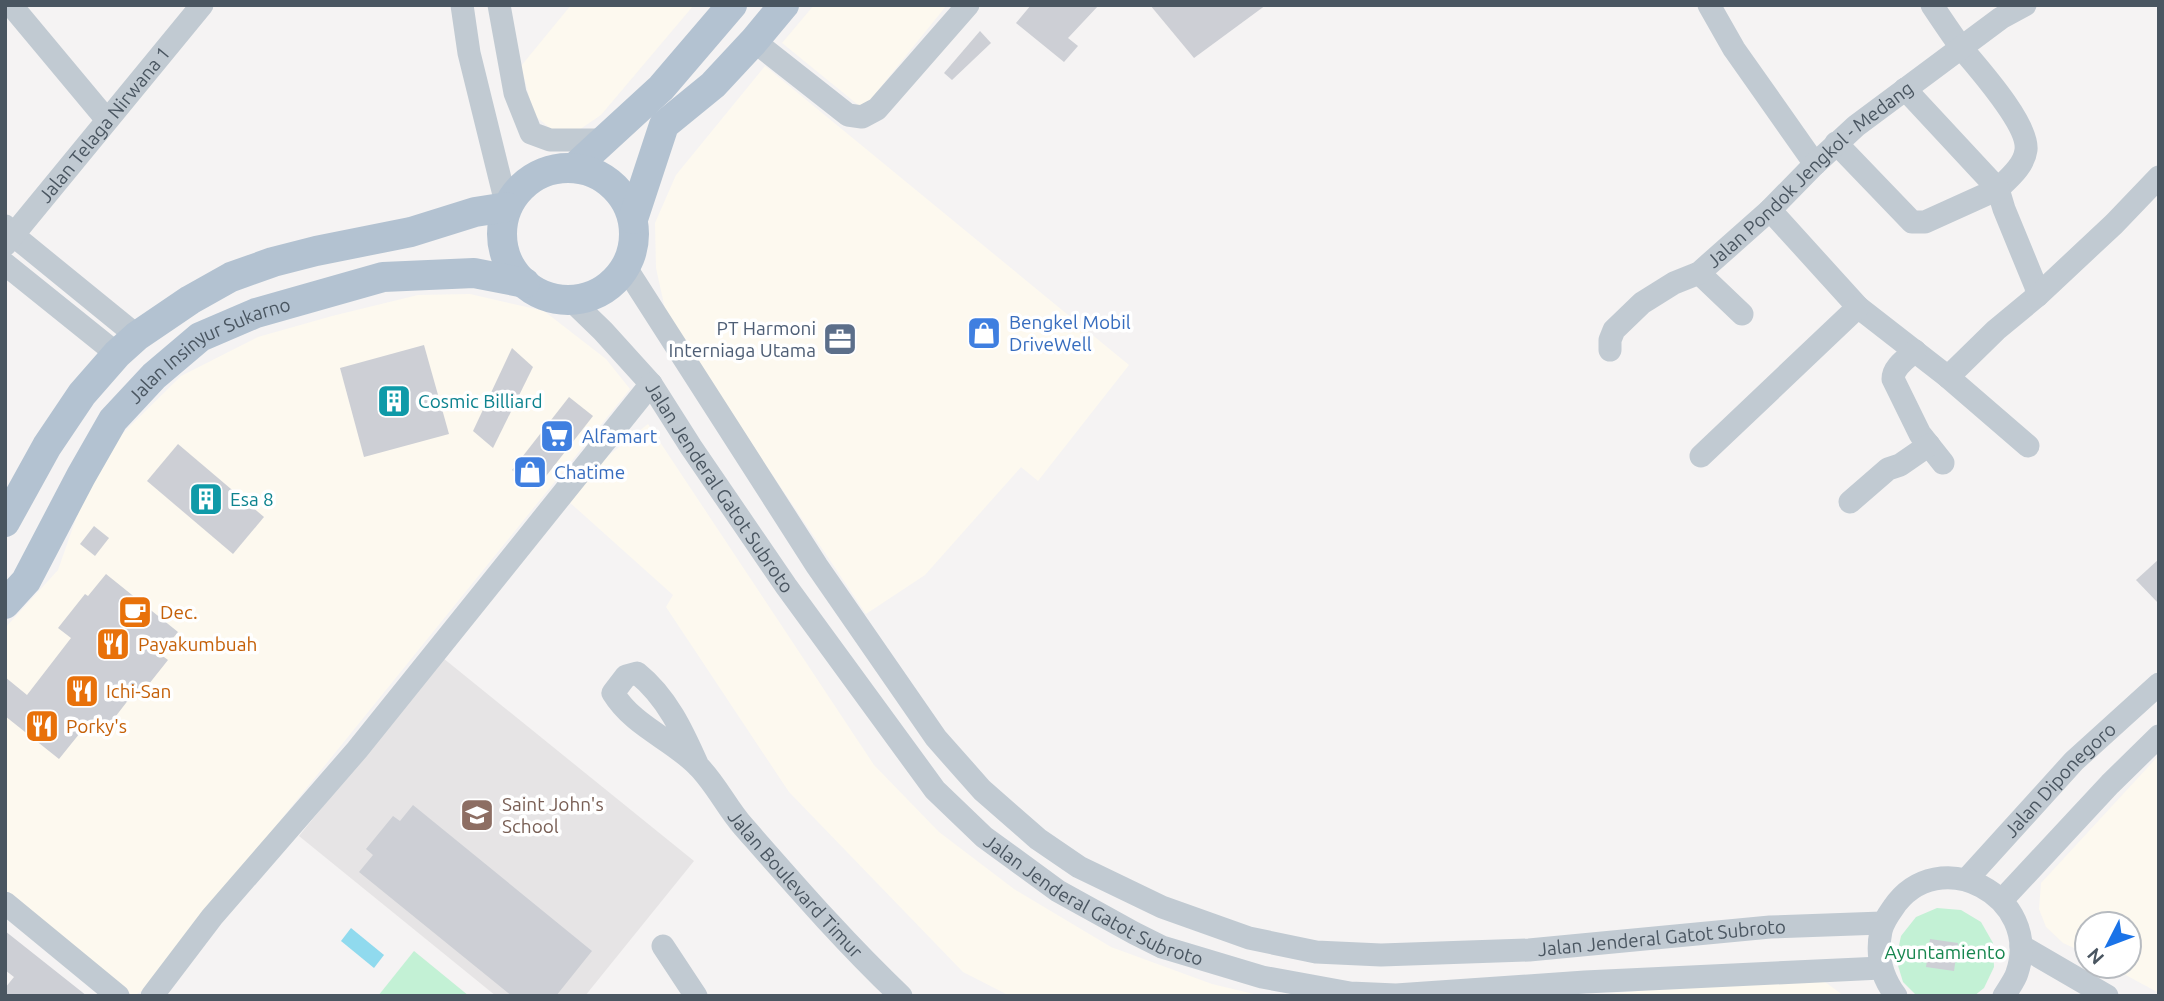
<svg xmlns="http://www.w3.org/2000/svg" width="2164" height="1001" viewBox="0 0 2164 1001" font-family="Ubuntu,sans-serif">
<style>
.commercial{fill:#fdf9ef}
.education{fill:#e6e4e5}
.green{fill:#c3f1d5}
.water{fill:#90daee}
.building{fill:#cdcfd5}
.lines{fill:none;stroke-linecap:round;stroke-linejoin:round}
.minor{stroke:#c1cad2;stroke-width:23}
.major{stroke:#b3c2d1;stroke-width:30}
.labels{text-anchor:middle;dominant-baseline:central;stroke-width:7;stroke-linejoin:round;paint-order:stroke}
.street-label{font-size:19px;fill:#4a5661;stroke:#fff}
.shop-label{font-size:19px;fill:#366cbe;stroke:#fff;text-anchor:start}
.service-label{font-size:19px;fill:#4e5e75;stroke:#fff;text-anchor:end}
.culture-label{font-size:19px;fill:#0d838f;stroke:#fff;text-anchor:start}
.food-label{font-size:19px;fill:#c56008;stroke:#fff;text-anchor:start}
.education-label{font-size:19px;fill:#785e54;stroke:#fff;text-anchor:start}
.park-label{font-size:19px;fill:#17864f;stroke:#fff}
</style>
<rect width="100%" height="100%" fill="#f5f3f3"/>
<g class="commercial">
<path d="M571,5H694L601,115L576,132L551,129L534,115L521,66Z"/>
<path d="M814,5H947L863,109L782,43Z"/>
<path d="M765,66L1129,365L1038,481L1021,467L925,575L866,614L667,318L656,268L655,223L676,175Z"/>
<path d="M470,294L544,311L606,359L630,389L142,991L133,996L5,893V628L58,570L79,510L114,442L181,376L258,337L332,316L418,295Z"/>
<path d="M648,424L874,765L939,832L1014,889L1111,947L1212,984L1262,996H1010L963,972L789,792L666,607L673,595L567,500L608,456Z"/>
<path d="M2159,755V993L2109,966H2129V924H2087V954L2063,943L2046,927L2039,909L2041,883Z"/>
<path d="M1813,973L1844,996H1589Z"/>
</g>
<path class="education" d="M443,658L694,861L585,996H496L299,836Z"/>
<g class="green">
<path d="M1937,908L1961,910L1981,922L1993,943L1994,967L1984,988L1974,996H1917L1903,982L1896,959L1901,936L1916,917Z"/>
<path d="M414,951L469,996H378Z"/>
</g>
<path class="water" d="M351,928L384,955L374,968L341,941Z"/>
<g class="building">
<path d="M1031,5H1099L1068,38L1078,46L1064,62L1016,23Z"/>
<path d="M1150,5H1266L1194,58Z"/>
<path d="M980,31L991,43L952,80L944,73Z"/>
<path d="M424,345L449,434L364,457L340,368Z"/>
<path d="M512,348L533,367L493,448L473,431Z"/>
<path d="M569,397L593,416L536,489L512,470Z"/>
<path d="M178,444L264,517L233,554L147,481Z"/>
<path d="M94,526L109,538L95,556L80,544Z"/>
<path d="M2159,559V604L2136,580Z"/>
<path d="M106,574L178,632L160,654L168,660L141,694L136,690L102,734L88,723L59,759L5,716V677L27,695L71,638L58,628L85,594L88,596Z"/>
<path d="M413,805L592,951L556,996H512L359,872L373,855L366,849L393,816L400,821Z"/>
<path d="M5,931L87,996H5V988L14,977L5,970Z"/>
<path d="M1930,939L1958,943L1954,971L1926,967Z"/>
</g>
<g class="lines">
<g class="minor">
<path d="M11,5L107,120"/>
<path d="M462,5L469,53L507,207"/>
<path d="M499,5L515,93L531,133L550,140H605"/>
<path d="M1709,5L1734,49L1815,164"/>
<path d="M1932,5C1942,20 1952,35 1963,50C1979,69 2029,125 2026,150C2024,166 2009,178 1998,189L2004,209L2036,287L2037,296L1996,330L1948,377"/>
<path d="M754,41L848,115L862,117L877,109L968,5"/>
<path d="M1836,143L1912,222H1925L1998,189L1905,89"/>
<path d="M1770,210L1858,307L1948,377L2028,446"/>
<path d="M5,226L13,235L137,336"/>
<path id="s1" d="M5,245L202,5"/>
<path d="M5,264L117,354"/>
<path id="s2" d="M626,268L817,566L936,738L982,790L1038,839L1079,867L1162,907L1249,938L1316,952L1381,955L1529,950L1770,927L1882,923"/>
<path d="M1699,273L1742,314"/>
<path d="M2037,296L2114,224L2159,177"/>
<path id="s3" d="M571,300L603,331L651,384L691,447L786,586L935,790L984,837L1058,891L1134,933L1162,947L1262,977L1350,993L1396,995L1585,982L1881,968"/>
<path id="s4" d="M1610,350V340L1614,330L1642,303L1674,283L1699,273L1770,210L1815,164L1856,126L2001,18L2025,5"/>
<path d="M1915,351C1906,359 1893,367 1893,379L1920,434L1943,463"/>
<path d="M1701,456L1858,307"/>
<path d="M1850,502L1888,469L1900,465L1929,445"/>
<path id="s5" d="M698,766C683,732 667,697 637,673L626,676L613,693C634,727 672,739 698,766C716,784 727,808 743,826C794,884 845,943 901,996"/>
<path id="s6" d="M1967,879L2074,761L2159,684"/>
<path d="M2002,900L2110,784L2159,736"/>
<path d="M5,903L118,996"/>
<path d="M663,946L696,996"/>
<path d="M2021,946L2107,996"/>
<path d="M152,996L212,917L357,750L651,384"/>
<path d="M1896,996C1881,976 1876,955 1881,931C1883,922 1888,915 1893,908C1938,841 2043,896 2017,973C2015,980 2008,989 2004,996"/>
</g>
<g class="major">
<path d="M575,167L661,88L732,5"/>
<circle cx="568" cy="234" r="66"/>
<path d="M633,219L664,125L713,85L754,41L784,5"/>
<path d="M5,522L47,446L82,394L117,354L137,336L190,300L231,277L273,262L316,251L411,232L475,212L507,207"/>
<path id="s7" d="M5,604L26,581L81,476L113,420L154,376L200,337L256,313L383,277L474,273L525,283"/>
</g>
</g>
<defs>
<g id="shop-square" transform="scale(1.75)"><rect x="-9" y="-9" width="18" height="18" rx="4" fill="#3f7fe0" stroke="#fff"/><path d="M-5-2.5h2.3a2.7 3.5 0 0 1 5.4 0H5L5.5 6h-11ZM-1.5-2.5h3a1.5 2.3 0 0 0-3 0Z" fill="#fff"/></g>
<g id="office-square" transform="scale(1.75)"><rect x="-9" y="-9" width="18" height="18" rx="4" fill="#5c6f8a" stroke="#fff"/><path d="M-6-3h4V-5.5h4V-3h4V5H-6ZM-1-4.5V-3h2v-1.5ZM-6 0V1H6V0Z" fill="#fff"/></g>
<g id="building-square" transform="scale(1.75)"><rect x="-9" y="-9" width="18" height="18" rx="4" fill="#0f9aa8" stroke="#fff"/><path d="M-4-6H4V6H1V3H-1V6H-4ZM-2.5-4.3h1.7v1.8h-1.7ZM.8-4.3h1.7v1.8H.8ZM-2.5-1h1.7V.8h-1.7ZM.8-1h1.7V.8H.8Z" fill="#fff"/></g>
<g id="supermarket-square" transform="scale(1.75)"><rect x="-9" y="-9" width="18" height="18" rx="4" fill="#3f7fe0" stroke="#fff"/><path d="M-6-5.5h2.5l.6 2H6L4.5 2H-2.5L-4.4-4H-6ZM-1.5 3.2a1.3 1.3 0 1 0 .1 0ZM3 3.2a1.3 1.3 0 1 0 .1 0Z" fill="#fff"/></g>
<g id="cafe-square" transform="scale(1.75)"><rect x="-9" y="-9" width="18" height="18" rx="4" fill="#e8710a" stroke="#fff"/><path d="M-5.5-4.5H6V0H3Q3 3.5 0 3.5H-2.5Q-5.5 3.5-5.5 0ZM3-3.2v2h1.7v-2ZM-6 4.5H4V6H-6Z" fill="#fff"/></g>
<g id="restaurant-square" transform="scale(1.75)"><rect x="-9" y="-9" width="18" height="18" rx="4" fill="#e8710a" stroke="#fff"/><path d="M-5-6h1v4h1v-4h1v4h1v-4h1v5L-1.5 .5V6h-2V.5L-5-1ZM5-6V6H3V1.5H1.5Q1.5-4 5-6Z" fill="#fff"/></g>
<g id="school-square" transform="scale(1.75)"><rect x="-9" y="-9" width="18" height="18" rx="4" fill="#8d6e63" stroke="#fff"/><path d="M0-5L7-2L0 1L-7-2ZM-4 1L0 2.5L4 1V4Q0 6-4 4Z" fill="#fff"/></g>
</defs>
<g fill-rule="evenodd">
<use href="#shop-square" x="984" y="333"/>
<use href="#office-square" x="840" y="339"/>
<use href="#building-square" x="394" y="401"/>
<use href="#supermarket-square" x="557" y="436"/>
<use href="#shop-square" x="530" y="472"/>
<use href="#building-square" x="206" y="499"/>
<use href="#cafe-square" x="135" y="612"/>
<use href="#restaurant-square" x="113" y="644"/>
<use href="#restaurant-square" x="82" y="691"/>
<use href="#restaurant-square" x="42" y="726"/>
<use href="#school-square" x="477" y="815"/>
</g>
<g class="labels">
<g class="street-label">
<text stroke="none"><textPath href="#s1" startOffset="156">Jalan Telaga Nirwana 1</textPath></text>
<text stroke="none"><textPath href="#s4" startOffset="273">Jalan Pondok Jengkol - Medang</textPath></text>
<text stroke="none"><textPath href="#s7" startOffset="336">Jalan Insinyur Sukarno</textPath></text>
<text stroke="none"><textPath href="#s3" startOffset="240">Jalan Jenderal Gatot Subroto</textPath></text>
<text stroke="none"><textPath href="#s6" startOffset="136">Jalan Diponegoro</textPath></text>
<text stroke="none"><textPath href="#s5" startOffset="411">Jalan Boulevard Timur</textPath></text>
<text stroke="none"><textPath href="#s3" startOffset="807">Jalan Jenderal Gatot Subroto</textPath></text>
<text stroke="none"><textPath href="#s2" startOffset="1356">Jalan Jenderal Gatot Subroto</textPath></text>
</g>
<g class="shop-label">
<text x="1009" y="322">Bengkel Mobil<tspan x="1009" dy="22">DriveWell</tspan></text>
<text x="582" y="436">Alfamart</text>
<text x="554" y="472">Chatime</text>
</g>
<g class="service-label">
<text x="816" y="328">PT Harmoni<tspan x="816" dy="22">Interniaga Utama</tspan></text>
</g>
<g class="culture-label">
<text x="418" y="401">Cosmic Billiard</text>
<text x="230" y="499">Esa 8</text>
</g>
<g class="food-label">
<text x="160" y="612">Dec.</text>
<text x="138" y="644">Payakumbuah</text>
<text x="106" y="691">Ichi-San</text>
<text x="66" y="726">Porky's</text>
</g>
<g class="education-label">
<text x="502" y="804">Saint John's<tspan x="502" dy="22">School</tspan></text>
</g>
<g class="park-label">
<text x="1945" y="952">Ayuntamiento</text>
</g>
</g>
<rect width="2164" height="1001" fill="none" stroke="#4a5661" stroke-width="14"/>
<g transform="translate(2108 945) rotate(228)"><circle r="33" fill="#ffffff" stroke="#b7bbc0" stroke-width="2"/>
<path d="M0-5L12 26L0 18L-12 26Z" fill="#1a73e8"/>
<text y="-10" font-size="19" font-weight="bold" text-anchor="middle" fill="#4a5661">N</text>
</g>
</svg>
